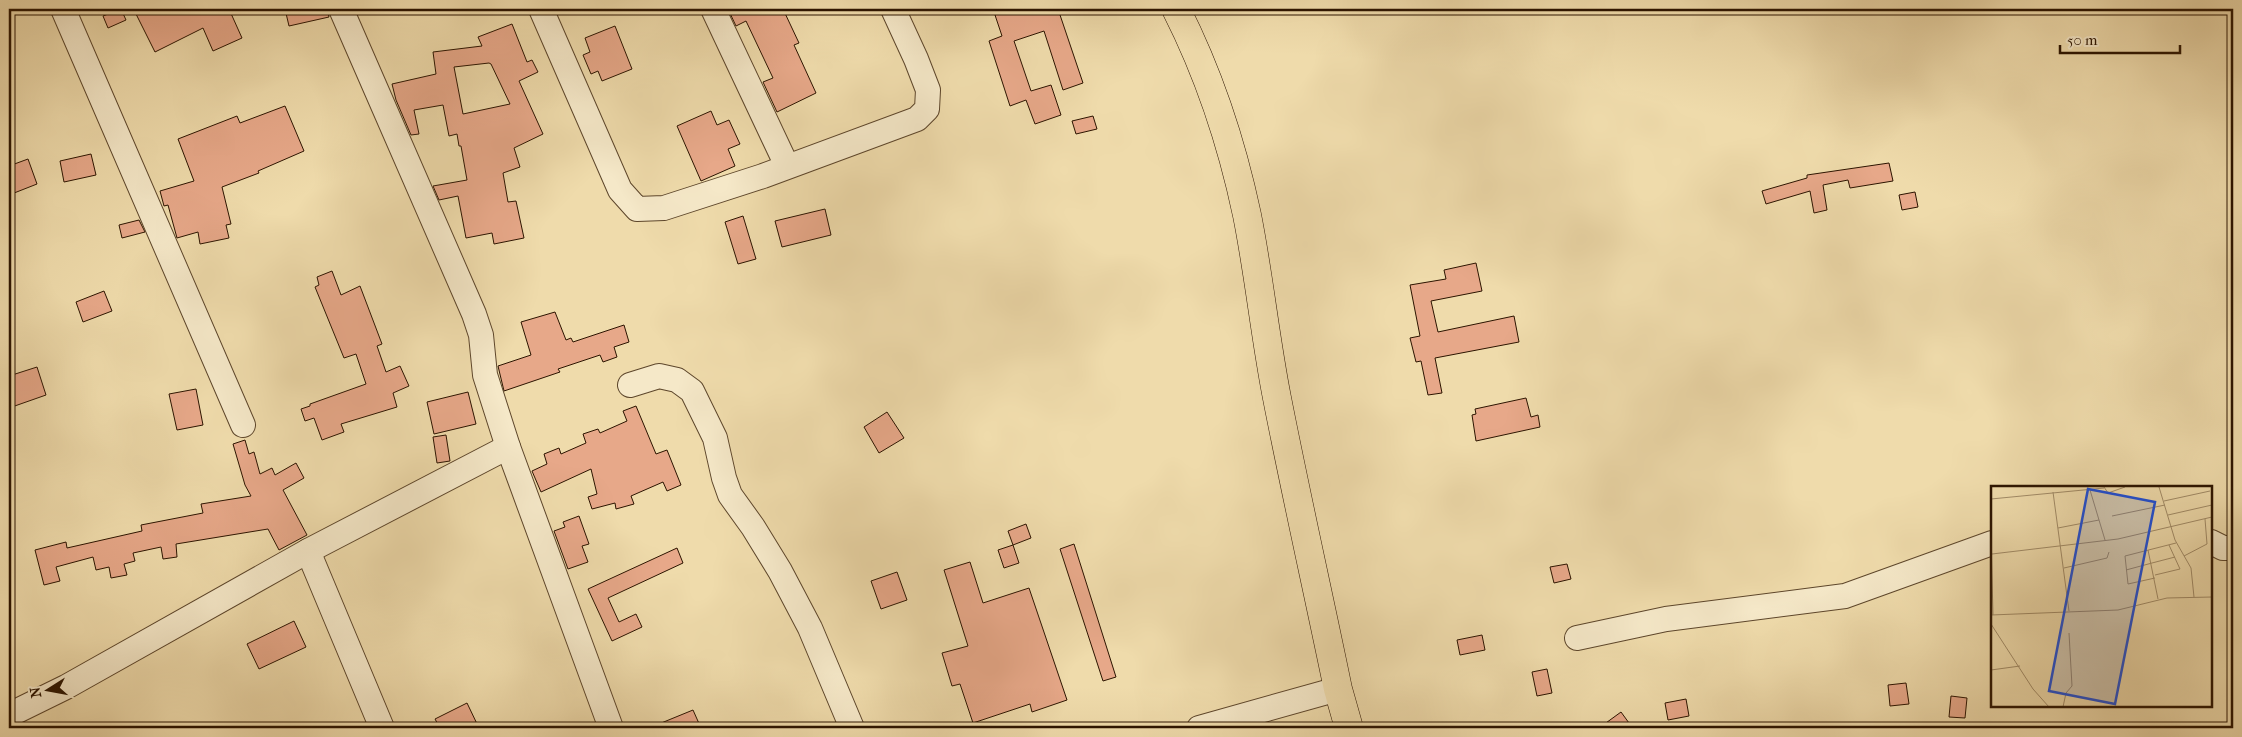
<svg xmlns="http://www.w3.org/2000/svg" width="2242" height="737" viewBox="0 0 2242 737" font-family="'IM FELL French Canon',serif">
<style>
.building{fill:#e7a889;stroke:#2c1400;fill-rule:evenodd}
.lines{fill:none;stroke-linecap:round;stroke-linejoin:round}
.minor-casing{stroke:#5d462b;stroke-width:26}
.major-casing{stroke:#2c1400;stroke-width:29}
.minor{stroke:#f5e8c8;stroke-width:24}
.major{stroke:#efdbab;stroke-width:28}
.inset-road{fill:none;stroke:#a18b67;stroke-width:1}
.view{fill:#1d4ed8;fill-opacity:0.15;stroke:#1d4ed8;stroke-width:2.5}
.inset-edge{fill:none;stroke:#2c1400;stroke-width:2.5}
</style>
<rect width="100%" height="100%" fill="#efdbab"/>
<filter id="stains"><feTurbulence type="fractalNoise" baseFrequency=".004" numOctaves="4"/><feColorMatrix values="0 0 0 0 .2 0 0 0 0 .09 0 0 0 0 .02 0 0 0 .5 -.17"/></filter>
<radialGradient id="worn" r=".72"><stop offset=".6" stop-color="#630" stop-opacity="0"/><stop offset="1" stop-color="#630" stop-opacity=".3"/></radialGradient>
<g class="building">
<path d="M121,9L126,20L108,28L103,16Z"/>
<path d="M146,9H229L242,38L213,51L203,28L155,52L136,14Z"/>
<path d="M285,9H327L329,17L289,26Z"/>
<path d="M728,9H783L799,43L794,45L816,93L777,112L763,82L773,78L746,21L736,26Z"/>
<path d="M1013,9H1058L1083,83L1063,90L1044,31L1014,41L1031,91L1051,85L1061,115L1035,124L1026,100L1010,106L989,41L1002,36L995,15Z"/>
<path d="M512,24L527,62L532,60L538,72L519,81L543,134L514,148L520,167L503,173L508,202L516,201L524,238L494,244L492,233L466,238L458,196L439,200L433,186L467,180L461,146H459L457,134L449,136L443,105L414,110L419,134L411,135L396,100L392,84L436,74L433,52L482,46L478,37ZM489,63L491,64L510,104L463,114L454,67Z"/>
<path d="M615,26L632,69L602,81L598,71L591,74L583,55L590,52L585,38Z"/>
<path d="M285,106L304,151L258,171L259,173L222,187L231,224L226,225L229,238L200,244L198,232L177,238L168,205L164,206L160,191L194,181L178,139L237,116L240,123Z"/>
<path d="M711,111L717,125L729,120L740,144L728,149L735,166L701,181L677,126Z"/>
<path d="M1093,116L1097,129L1076,134L1072,121Z"/>
<path d="M91,154L96,175L64,182L60,161Z"/>
<path d="M28,159L37,184L9,195V166Z"/>
<path d="M1889,163L1893,181L1850,188L1848,180L1823,185L1827,210L1814,213L1810,191L1766,204L1762,191L1807,178V175Z"/>
<path d="M1915,192L1918,207L1902,210L1899,195Z"/>
<path d="M825,209L831,235L782,247L775,221Z"/>
<path d="M743,216L756,259L738,264L725,222Z"/>
<path d="M139,220L145,232L122,238L119,225Z"/>
<path d="M1476,263L1482,291L1431,301L1438,332L1514,316L1519,342L1435,358L1442,393L1428,395L1421,361L1416,362L1410,338L1420,336L1410,285L1446,279L1444,270Z"/>
<path d="M332,271L341,295L360,286L382,344L377,346L386,372L400,366L409,386L393,393L397,407L341,424L344,432L322,440L314,418L305,421L301,409L310,406V404L366,384L356,354L344,358L315,287L319,285L317,277Z"/>
<path d="M104,291L112,311L83,322L76,302Z"/>
<path d="M555,312L566,340L571,338L573,342L624,325L629,342L614,347L617,357L603,362L600,355L558,369L560,372L504,391L498,366L531,355L521,322Z"/>
<path d="M37,367L46,395L9,408V376Z"/>
<path d="M196,389L203,425L177,430L169,394Z"/>
<path d="M468,392L476,424L434,434L427,402Z"/>
<path d="M1526,398L1531,417L1538,415L1540,427L1476,441L1472,415L1476,414L1475,409Z"/>
<path d="M636,406L656,454L667,450L681,485L667,491L663,482L631,496L634,504L616,509L615,503L592,509L588,497L597,494L591,469L541,492L532,471L547,464L544,454L559,448L561,454L586,443L583,434L598,429L600,433L627,421L623,411Z"/>
<path d="M887,412L904,438L879,453L864,427Z"/>
<path d="M446,435L450,461L437,463L433,437Z"/>
<path d="M245,440L249,454L254,452L260,474L272,468L275,475L296,463L304,478L283,490L307,535L279,550L268,529L176,544L177,557L163,559L161,547L133,553L135,561L124,564L127,575L111,578L109,567L96,570L93,557L56,567L60,581L44,585L35,550L66,542L67,548L142,531L141,525L203,513L201,504L251,496L245,485L233,444Z"/>
<path d="M579,516L589,544L582,546L588,562L568,569L554,531L565,527L563,522Z"/>
<path d="M1026,524L1031,538L1013,545L1008,531Z"/>
<path d="M1074,544L1116,677L1103,681L1060,549Z"/>
<path d="M1013,545L1019,563L1004,568L998,550Z"/>
<path d="M677,548L683,563L608,598L619,622L636,614L642,627L612,641L588,589Z"/>
<path d="M970,562L983,603L1029,588L1067,700L1032,712L1030,704L973,723L960,684L952,686L942,653L968,646L944,570Z"/>
<path d="M1567,564L1571,579L1554,583L1550,567Z"/>
<path d="M897,572L907,600L881,609L871,581Z"/>
<path d="M294,621L306,647L259,669L247,644Z"/>
<path d="M1482,635L1485,650L1460,655L1457,640Z"/>
<path d="M1547,669L1552,693L1537,696L1532,672Z"/>
<path d="M1906,683L1909,704L1890,706L1888,685Z"/>
<path d="M1951,696L1967,698L1965,718L1949,717Z"/>
<path d="M1686,699L1689,716L1668,720L1665,703Z"/>
<path d="M467,703L479,728H440L435,719Z"/>
<path d="M693,710L701,728H649Z"/>
<path d="M1621,712L1629,723L1622,728H1599Z"/>
</g>
<g class="lines">
<g class="minor-casing">
<g id="minor">
<path d="M63,9L243,425"/>
<path d="M341,9L474,314L481,335L485,375L508,447L611,728"/>
<path d="M541,9L620,190L637,209L664,208L763,176L917,119L927,109L928,90L916,59L893,9"/>
<path d="M713,9L787,166"/>
<path d="M630,385L659,376L677,380L692,391L715,438L724,478L730,495L753,527L780,571L810,628L852,728"/>
<path d="M2211,542L2223,548H2233"/>
<path d="M308,551L382,728"/>
<path d="M1577,638L1666,619L1845,596L1992,543"/>
<path d="M9,715L66,687L308,551L508,447"/>
<path d="M1199,728L1338,689"/>
</g>
</g>
<g class="major-casing">
<path id="major" d="M1176,9C1209,74 1232,144 1247,215C1259,275 1265,337 1277,398C1296,495 1318,592 1338,689L1349,728"/>
</g>
<use href="#minor" class="minor"/>
<use href="#major" class="major"/>
</g>
<g transform="translate(1991 486)">
<rect width="221" height="221" fill="#efdbab"/>
<path class="inset-road" d="M113,1L117,7L134,1M168,1L184,54L200,82L203,111M99,4L114,54M62,6L78,125M0,13L113,2M173,15L219,5M177,29L221,19M121,30L174,19M67,42L108,34M0,53L2,129M157,64L167,113M1,68L127,53L221,31M193,70L216,58L214,33M161,77L184,71M73,82L116,72L118,66M135,84L161,77M164,89L189,83L178,59M164,92L137,98L134,70L185,57M0,129L127,124L176,112L221,111M0,138L42,203L58,221M0,184L29,180M72,221L75,207L81,200L78,147M145,221H163"/>
<path class="view" d="M97,3L164,16L124,218L58,205Z"/>
<rect width="221" height="221" class="inset-edge"/>
</g>
<rect width="2242" height="737" fill="none" stroke="#efdbab" stroke-width="30"/>
<rect x="10" y="10" width="2222" height="717" fill="none" stroke="#2c1400" stroke-width="2.5"/>
<rect x="15" y="15" width="2212" height="707" fill="none" stroke="#2c1400"/>
<g transform="translate(48 690) rotate(259)" stroke="#f5e8c8" stroke-width="4" paint-order="stroke">
<path d="M0-4L9 19L0 12L-9 19Z" fill="#2c1400"/>
<text y="-8" font-size="14" font-weight="bold" text-anchor="middle" fill="#2c1400">N</text>
</g>
<path d="M2060 45v8h120v-8" fill="none" stroke="#2c1400" stroke-width="2.5"/>
<text x="2067" y="45" font-size="15" fill="#2c1400" stroke="#f5e8c8" stroke-width="4" paint-order="stroke">50 m</text>
<rect width="100%" height="100%" filter="url(#stains)"/>
<rect width="100%" height="100%" fill="url(#worn)"/>
</svg>
